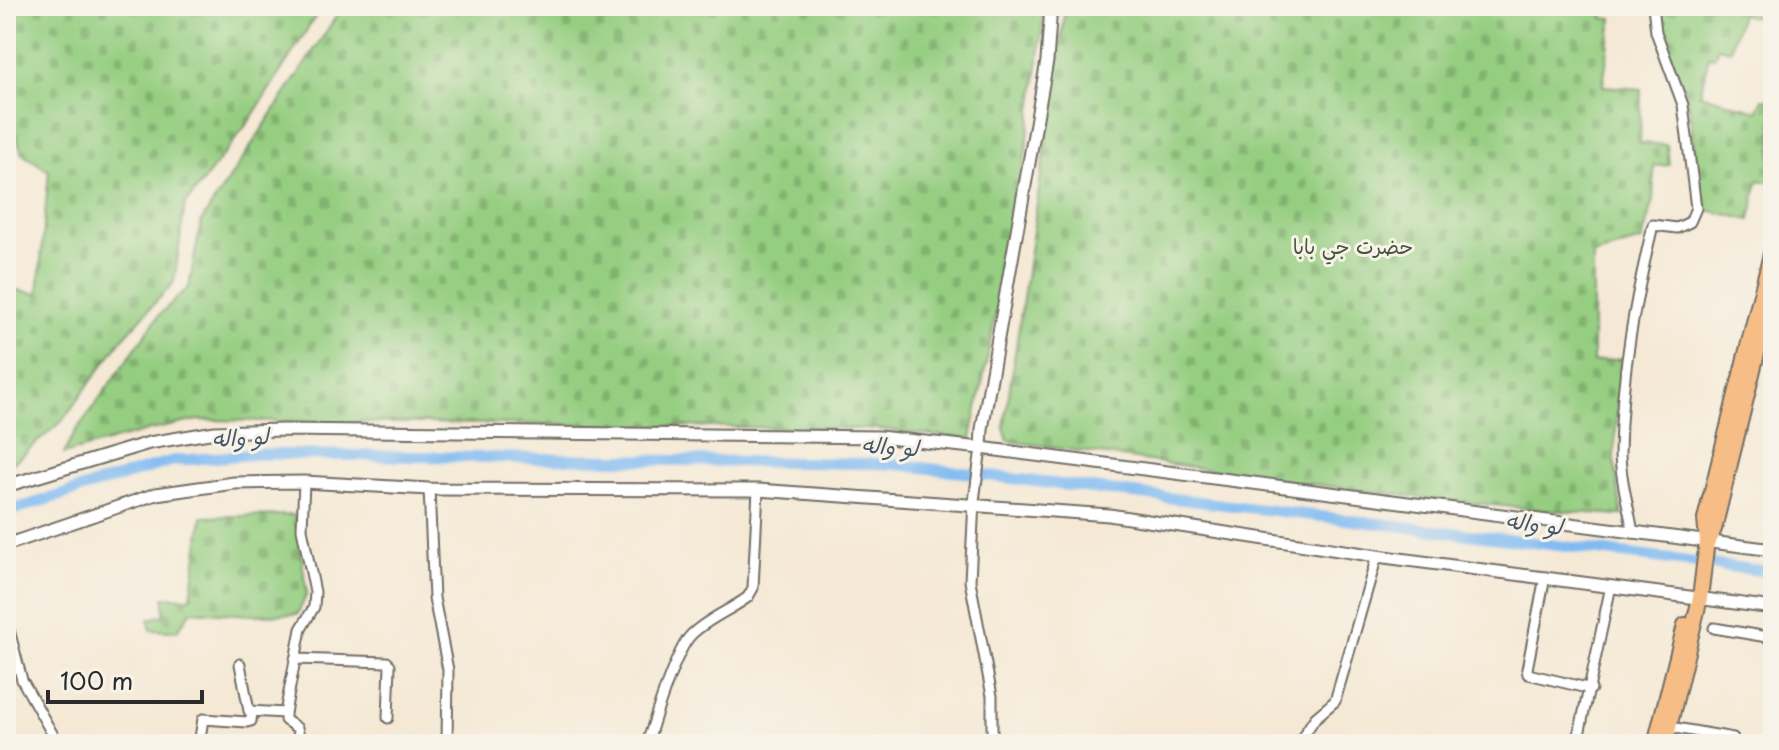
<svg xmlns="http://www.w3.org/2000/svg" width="1779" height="750" viewBox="0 0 1779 750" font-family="'Playpen Sans','Playpen Sans Arabic',sans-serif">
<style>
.cemetery{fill:url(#cemetery-stones);stroke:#607c56;stroke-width:2}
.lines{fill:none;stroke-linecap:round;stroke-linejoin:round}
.canal{stroke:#80bbf2;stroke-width:11}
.minor-casing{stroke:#726e66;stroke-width:13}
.tertiary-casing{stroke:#726e66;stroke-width:15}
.primary-casing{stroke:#726e66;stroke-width:18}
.minor{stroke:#fff;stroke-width:9}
.tertiary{stroke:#fff;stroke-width:11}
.primary{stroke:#f6be86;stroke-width:14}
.labels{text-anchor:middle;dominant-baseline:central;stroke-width:6;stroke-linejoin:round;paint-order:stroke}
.park-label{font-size:20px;fill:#465440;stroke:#f7f3e8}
.water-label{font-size:22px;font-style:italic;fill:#445667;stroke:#f7f3e8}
</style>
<defs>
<pattern id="cemetery-stones" width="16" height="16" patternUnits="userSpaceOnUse" patternTransform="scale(2)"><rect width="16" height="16" fill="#95ce81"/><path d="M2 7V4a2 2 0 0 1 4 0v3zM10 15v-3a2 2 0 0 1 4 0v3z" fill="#81b170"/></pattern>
</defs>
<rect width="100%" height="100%" fill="#f7f3e8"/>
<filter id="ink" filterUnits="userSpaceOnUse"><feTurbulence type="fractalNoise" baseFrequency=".0125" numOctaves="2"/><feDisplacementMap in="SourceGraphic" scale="16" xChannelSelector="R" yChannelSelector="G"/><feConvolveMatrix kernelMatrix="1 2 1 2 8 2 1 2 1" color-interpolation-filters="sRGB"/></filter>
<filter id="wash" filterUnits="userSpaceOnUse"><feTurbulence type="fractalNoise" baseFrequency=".006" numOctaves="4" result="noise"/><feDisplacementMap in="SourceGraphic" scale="32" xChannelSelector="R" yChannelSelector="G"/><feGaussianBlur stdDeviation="1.8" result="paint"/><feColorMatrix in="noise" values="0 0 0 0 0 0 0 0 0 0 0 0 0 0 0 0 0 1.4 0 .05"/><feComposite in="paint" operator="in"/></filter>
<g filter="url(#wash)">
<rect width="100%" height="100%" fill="#f5e9d5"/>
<g class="cemetery">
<path d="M16,6H322L250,120L185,205L174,282L122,339L62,421L6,469V288L38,294L49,171L22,153L15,132L6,133V19Z"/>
<path d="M343,6H1044C1032,150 999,297 971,439L876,429L198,420L150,430L64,454L74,434L160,314L189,287L201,222Z"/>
<path d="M1066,6H1604L1603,18L1612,19L1603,86L1641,89L1640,143L1667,145L1669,165L1654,166L1653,200L1642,241L1593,255V362L1621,359L1614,457L1622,515C1417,504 1212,469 1008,441L1004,428Z"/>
<path d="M1659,6H1773V21L1741,14L1730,50L1718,47L1714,57L1709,56L1700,94L1757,111L1763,99L1773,100L1771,183L1758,180L1750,220L1703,209L1688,102L1661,30Z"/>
<path d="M295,515L307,593L298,614L252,615L191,611L177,631L151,630L149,619L164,615V597L191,598L202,517Z"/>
</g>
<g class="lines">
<path class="canal" d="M6,512L172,461L258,454L893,464L1773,572"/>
</g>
</g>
<g filter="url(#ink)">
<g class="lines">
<g class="minor-casing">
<g id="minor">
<path d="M981,448L974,501L970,581L992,696V744"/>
<path d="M429,489L434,598L448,670L447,744"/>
<path d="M1633,533C1629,507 1620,479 1620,453C1621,375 1635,300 1653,225L1677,228L1690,222L1696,208L1683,105L1656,32L1653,6"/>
<path d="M1545,577L1527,669L1528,674L1591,689"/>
<path d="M6,618L22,680L58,744"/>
<path d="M1714,628L1773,638"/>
<path d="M295,659L387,662L390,665L388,718"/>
<path d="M240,664L249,711L285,713"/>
<path d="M1670,727L1733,738L1735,744"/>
<path d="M199,744L203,719L247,722L251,721L252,713"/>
<path d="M301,744L297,728L285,720V713L301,629L314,607L315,592L302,529L304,482"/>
<path d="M647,744C654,720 676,650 691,635C707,619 731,610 748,597L753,588L758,490"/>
<path d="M1298,744L1315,718L1335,701L1377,556"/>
<path d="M1577,744L1611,586"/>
</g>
</g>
<g class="tertiary-casing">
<g id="tertiary">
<path d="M981,448L982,429L1047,61L1051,6"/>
<path d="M6,486L149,443L215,432L283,430L879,437L981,448L1773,550"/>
<path d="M6,545L156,494L234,483L304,482L429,489L758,490L1109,515L1377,556L1773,608"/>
</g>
</g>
<g class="primary-casing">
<g id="primary">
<path d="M1708,541L1714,529L1773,288"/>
<path d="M1655,744L1685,625"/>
<path d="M1665,744L1700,598L1707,541L1705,519L1773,246"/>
</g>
</g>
<use href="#minor" class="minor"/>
<use href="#tertiary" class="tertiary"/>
<use href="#primary" class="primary"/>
</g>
</g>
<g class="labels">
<g class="park-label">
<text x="1353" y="246">حضرت جي بابا</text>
</g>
<g class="water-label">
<text transform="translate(240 436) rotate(-3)">لو واله</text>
<text transform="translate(890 445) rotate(4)">لو واله</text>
<text transform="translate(1534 522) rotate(7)">لو واله</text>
</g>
</g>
<rect width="1779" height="750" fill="none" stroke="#f7f3e8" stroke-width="32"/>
<path d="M48 690v12h154v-12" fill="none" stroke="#2b2b2b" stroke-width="4"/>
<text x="60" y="690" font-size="24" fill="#2b2b2b" stroke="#f7f3e8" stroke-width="6" paint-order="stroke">100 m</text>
</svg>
